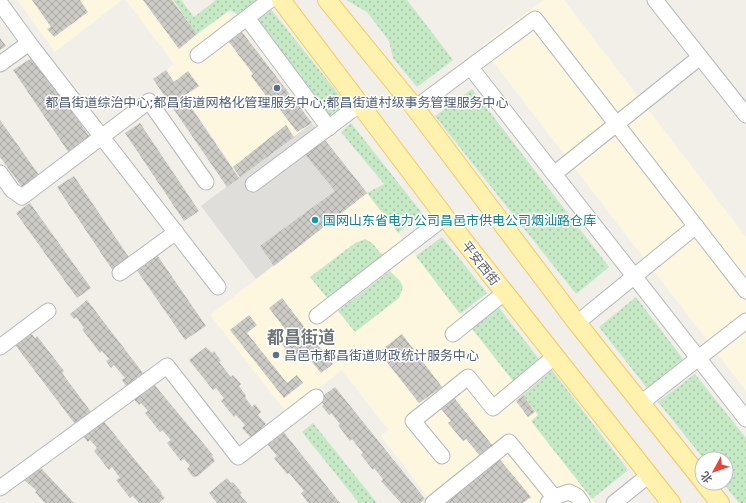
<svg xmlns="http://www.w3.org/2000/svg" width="746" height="503" viewBox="0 0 746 503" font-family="'Golos Text','Noto Sans SC',sans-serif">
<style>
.commercial{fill:#fef7e0}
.industrial{fill:#e0deda}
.garden{fill:url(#garden-dots)}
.building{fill:url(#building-cross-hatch)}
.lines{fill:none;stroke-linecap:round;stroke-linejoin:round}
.minor-casing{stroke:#b5b8bc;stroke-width:17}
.major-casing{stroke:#f2c960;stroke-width:20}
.minor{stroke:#fff;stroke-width:15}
.major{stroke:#fff2af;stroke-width:18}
.service-dot{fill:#5c6f8a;stroke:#fff;stroke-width:1.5}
.culture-dot{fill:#0f9aa8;stroke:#fff;stroke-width:1.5}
.labels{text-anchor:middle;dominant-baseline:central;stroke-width:3;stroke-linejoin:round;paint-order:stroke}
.service-label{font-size:13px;fill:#4e5e75;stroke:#fff}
.culture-label{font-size:13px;fill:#0d838f;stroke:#fff;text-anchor:start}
.street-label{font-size:13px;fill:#5f6368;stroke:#fff}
.district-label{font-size:17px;font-weight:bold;fill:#70757a;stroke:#fff}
</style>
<defs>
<pattern id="garden-dots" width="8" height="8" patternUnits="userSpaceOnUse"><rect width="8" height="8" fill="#c5e8c5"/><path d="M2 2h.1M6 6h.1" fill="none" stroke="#a3c0a4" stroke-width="1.8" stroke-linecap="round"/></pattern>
<pattern id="building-cross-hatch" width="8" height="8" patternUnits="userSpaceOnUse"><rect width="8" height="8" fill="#cccac5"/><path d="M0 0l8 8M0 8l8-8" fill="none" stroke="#a9a8a4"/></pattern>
</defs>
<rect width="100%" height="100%" fill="#f1efe8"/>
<g class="commercial">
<path d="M17,0H122L55,52Z"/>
<path d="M126,0H173L197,34L194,37L227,12L312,123L240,177L166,70L174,64Z"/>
<path d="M543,0H564L746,237V391L481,46Z"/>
<path d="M367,193L513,381L538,415L531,421L595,503H424L429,499L381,436L388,430L342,370L287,413L210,315Z"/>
</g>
<path class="industrial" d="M312,123L367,193L256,279L201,206Z"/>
<g class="garden">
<path d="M173,0H181L194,17L216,0H257L237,14L230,10L197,34Z"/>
<path d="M346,0H407L453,60L417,87L393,58L389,41L367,12Z"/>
<path d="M270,8L348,106L339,114L336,111L326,118L253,22Z"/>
<path d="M472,89L609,267L576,294L435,116Z"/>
<path d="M351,123L422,213L398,233L367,193L384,184L341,132Z"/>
<path d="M442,237L487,293L460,314L416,256Z"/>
<path d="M365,239L372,243L383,256L328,299L310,277L355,243Z"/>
<path d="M390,271L400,281L403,287L399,298L355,332L338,311Z"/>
<path d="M636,297L683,359L647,388L599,327Z"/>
<path d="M497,305L539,359L513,381L470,326Z"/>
<path d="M552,370L628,470L592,499L531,421L538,415L523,395Z"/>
<path d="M695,374L746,438V503H739L723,483H726V459H704L658,402Z"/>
<path d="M313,423L377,503H359L302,432Z"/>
</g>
<g class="building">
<path d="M32,0H80L88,12L54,37L47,29L51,27Z"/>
<path d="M143,0H172L197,34L179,49Z"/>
<path d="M242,32L312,123L297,132L269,95L267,97L251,76L253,74L229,42Z"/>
<path d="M0,38L6,46L0,50Z"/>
<path d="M35,56L91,139L69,153L13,70Z"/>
<path d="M166,70L174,82L188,71L199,86L184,96L180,91L239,178L227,187L153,79Z"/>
<path d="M0,120L39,175L22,187L0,157Z"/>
<path d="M140,123L199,211L184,221L125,133Z"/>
<path d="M286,125L294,137L240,177L233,167Z"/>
<path d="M324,139L367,193L274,266L260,246L335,191L304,153Z"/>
<path d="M74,176L130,259L113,271L57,187Z"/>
<path d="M30,203L91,288L77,298L16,213Z"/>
<path d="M157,255L206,326L185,340L136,269Z"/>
<path d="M282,298L333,364L321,373L303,351L293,359L279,340L288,333L269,308Z"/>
<path d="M87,300L143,373L126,386L122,380L125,378L114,365L111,368L106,361L109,359L102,351L100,353L82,329L84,328L76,317L74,319L70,314Z"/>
<path d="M249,315L257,325L247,333L287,383L297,375L303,383L284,398L230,330Z"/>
<path d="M28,330L35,338L37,336L64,371L62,373L91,412L75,424L13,342Z"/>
<path d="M402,334L442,387L419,403L379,352Z"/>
<path d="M206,347L212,353L214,351L221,361L219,362L231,377L233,375L241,384L239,386L246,396L245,397L252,407L255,404L261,412L258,415L266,424L251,438L242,428L245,425L236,415L234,417L221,401L224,398L216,388L213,390L189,360Z"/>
<path d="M152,382L213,455L212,456L215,461L198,476L193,477L187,469L190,466L184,459L181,461L167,443L171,440L162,430L160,432L145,413L148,411L141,403L139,405L133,398Z"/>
<path d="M335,387L425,499L420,503H401L381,481L383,479L374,468L373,470L361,455L363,453L352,439L350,441L338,425L340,424L331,413L329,415L322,406L324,405L319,399Z"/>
<path d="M451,394L493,446L480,456L466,439L463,441L448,423L451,421L438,405Z"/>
<path d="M523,395L535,412L528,417L516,401Z"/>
<path d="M102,419L162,493L161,494L165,498L159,503H139L133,496L130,498L116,480L120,478L112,467L109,470L94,451L97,448L90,440L88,442L82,435Z"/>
<path d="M282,430L340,503H308L301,493L304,491L289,473L287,474L274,458L277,456L266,443Z"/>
<path d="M497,456L531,497L523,503H436Z"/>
<path d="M38,465L74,503H45L35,492L37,491L23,479Z"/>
<path d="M227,478L231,483L233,482L242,493L240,495L247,503H217L209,493Z"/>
</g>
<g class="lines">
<g class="minor-casing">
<g id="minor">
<path d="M655,0L746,115"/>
<path d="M0,3L29,43L218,287"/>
<path d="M247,18L329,128"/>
<path d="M198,55L270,0"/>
<path d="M0,64L29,43"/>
<path d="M471,68L746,419"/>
<path d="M415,108L535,19L746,291"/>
<path d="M0,173L12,190L22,197L149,101L206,182"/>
<path d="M554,174L700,57"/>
<path d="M253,184L360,104"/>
<path d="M120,273L176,232"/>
<path d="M317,316L445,217"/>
<path d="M577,323L696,226"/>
<path d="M453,334L504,293"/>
<path d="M0,347L48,311"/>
<path d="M641,403L746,321"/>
<path d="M442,456L413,421L468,377L493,408L554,357"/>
<path d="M0,488L167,366L238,457L316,397"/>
<path d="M433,503L509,442L554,497"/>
<path d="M548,503L554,497L569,492L577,496L582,503"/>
<path d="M614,503L649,475"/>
</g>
</g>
<g class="major-casing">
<g id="major">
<path d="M281,0L445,217L671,503"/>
<path d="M327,0L415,108L577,323L702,480"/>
<path d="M704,483L720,503"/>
</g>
</g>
<use href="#minor" class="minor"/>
<use href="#major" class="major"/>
</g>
<g class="service-dot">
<circle cx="277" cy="88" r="4"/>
<circle cx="276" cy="355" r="4"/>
</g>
<circle class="culture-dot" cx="315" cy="220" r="4"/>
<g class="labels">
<g class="service-label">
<text x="277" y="102">都昌街道综治中心;都昌街道网格化管理服务中心;都昌街道村级事务管理服务中心</text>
<text x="284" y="355" text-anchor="start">昌邑市都昌街道财政统计服务中心</text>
</g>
<g class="culture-label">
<text x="323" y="220">国网山东省电力公司昌邑市供电公司烟汕路仓库</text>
</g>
<g class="street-label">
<text transform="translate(481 263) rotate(52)">平安西街</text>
</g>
<g class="district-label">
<text x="301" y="336">都昌街道</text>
</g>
</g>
<g transform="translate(714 471) rotate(230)"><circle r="19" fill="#ffffff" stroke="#bfc1c3"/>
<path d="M0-3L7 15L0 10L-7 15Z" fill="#ea4335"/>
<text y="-6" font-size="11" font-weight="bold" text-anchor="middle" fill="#5f6368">北</text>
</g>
</svg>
